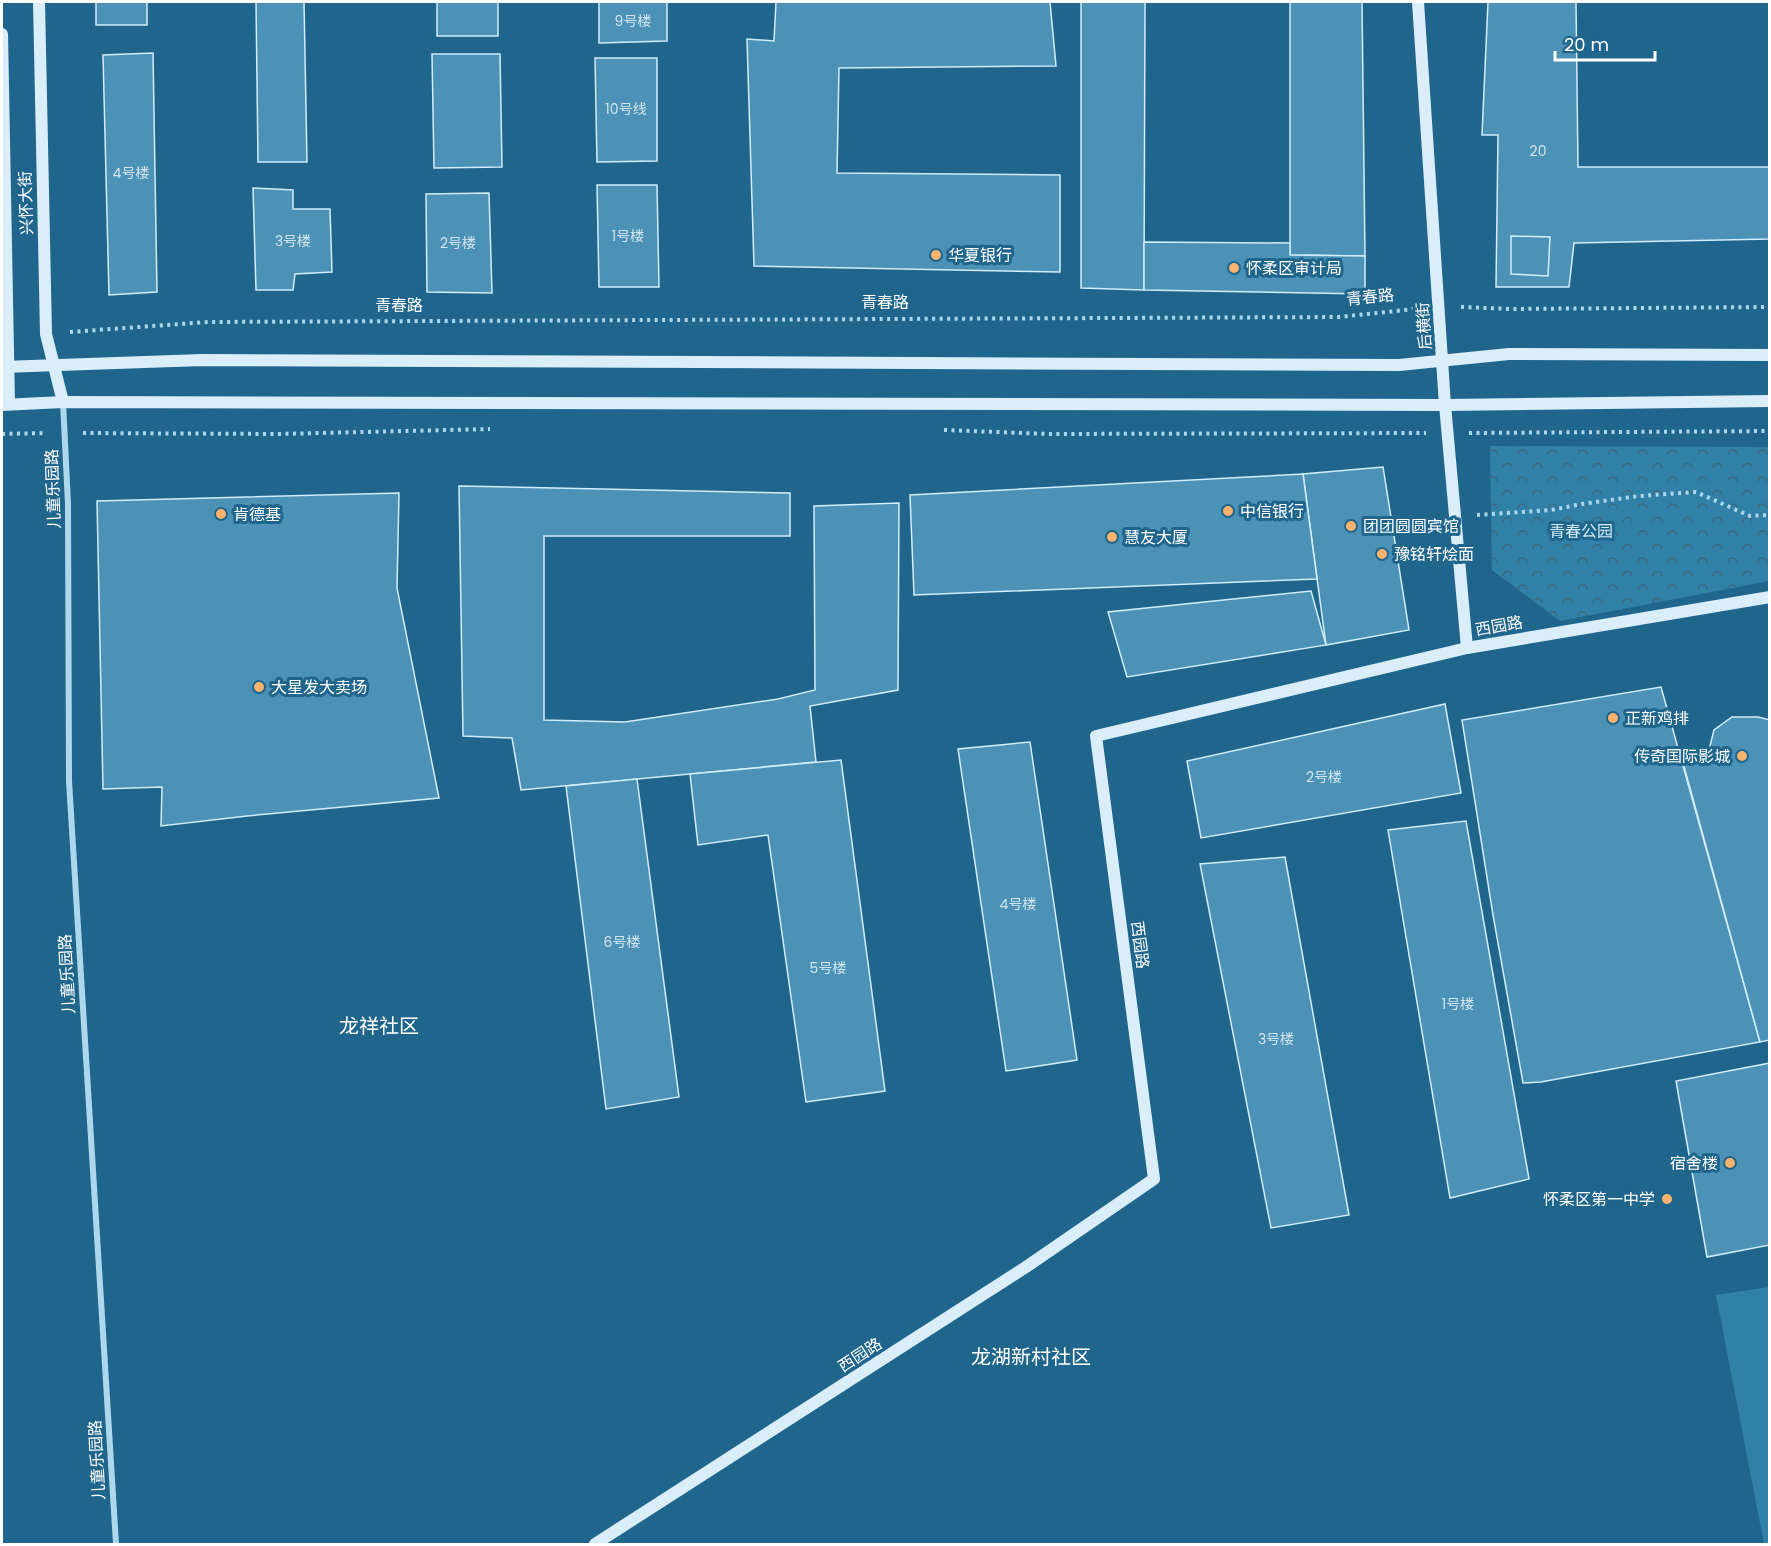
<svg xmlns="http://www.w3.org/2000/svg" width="1771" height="1546" viewBox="0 0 1771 1546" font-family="Poppins,'Noto Sans SC',sans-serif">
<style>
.park{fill:url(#park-crowns)}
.pitch{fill:#3080a7}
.building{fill:#4c92b6;stroke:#d2ecf9;stroke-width:1.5}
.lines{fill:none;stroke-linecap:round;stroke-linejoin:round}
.path{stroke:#add7ec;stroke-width:4;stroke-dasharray:3 4.5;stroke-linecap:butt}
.street{stroke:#add7ec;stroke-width:6}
.secondary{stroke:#d9eef9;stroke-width:12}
.poi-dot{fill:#f9b36e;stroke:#20668c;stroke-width:2}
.labels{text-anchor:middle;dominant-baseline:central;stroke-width:6;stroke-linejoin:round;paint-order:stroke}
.number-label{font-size:14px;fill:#d2e4ed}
.street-label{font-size:16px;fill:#fff;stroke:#20668c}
.poi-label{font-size:16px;fill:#fff;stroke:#20668c;text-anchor:start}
.park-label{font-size:16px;fill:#d2ecf9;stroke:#20668c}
.quarter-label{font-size:20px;fill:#fff;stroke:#20668c}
</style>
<defs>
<pattern id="park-crowns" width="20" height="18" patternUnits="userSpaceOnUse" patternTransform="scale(1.5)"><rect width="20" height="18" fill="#3080a7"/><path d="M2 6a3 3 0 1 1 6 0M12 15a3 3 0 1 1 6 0" fill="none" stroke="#3d697e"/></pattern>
</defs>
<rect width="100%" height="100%" fill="#20668c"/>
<path class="park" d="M1490,446L1769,447V581L1560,621L1492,570Z"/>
<path class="pitch" d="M1769,1287L1770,1544H1764L1716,1295Z"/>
<g class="building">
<rect x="96" y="2" width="51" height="23"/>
<path d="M256,2H304L307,162H258Z"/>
<rect x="437" y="2" width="61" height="34"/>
<path d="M599,2H667V41L599,43Z"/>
<path d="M776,2H1050L1056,66L839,68L837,173L1060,175V272L754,266L747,39L774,41Z"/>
<path d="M1081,2H1145L1144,290L1081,288Z"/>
<path d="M1290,2H1362L1365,256L1290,255Z"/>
<path d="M1488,2H1576L1578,167H1770V239L1574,243L1569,287H1496L1498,135H1482Z"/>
<path d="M153,53L157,292L109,295L103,55Z"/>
<path d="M432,54H500L502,167L434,168Z"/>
<path d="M595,58H657V161L597,162Z"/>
<path d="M597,185H657L659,287H599Z"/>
<path d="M253,188L293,190V209H330L332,272L295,274L293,290H256Z"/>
<path d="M489,193L492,293L427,292L426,194Z"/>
<path d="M1511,236L1550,237L1548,276L1511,274Z"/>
<path d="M1144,242L1290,243V255L1365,256V294L1144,290Z"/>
<path d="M1383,467L1409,630L1326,645L1303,474Z"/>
<path d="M1303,474L1317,579L914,595L910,495Z"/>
<path d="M459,486L790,493V536H544V720L625,722L778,699L815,690L814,506L899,503L898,690L810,706L816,762L521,790L512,738L463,736Z"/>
<path d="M399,493L397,588L439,798L247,816L161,826L162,787L103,789L97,501Z"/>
<path d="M1311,591L1326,645L1127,677L1108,612Z"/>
<path d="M1661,687L1760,1042L1541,1082L1523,1083L1493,915L1462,720Z"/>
<path d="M1445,704L1461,793L1201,838L1187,761Z"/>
<path d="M1732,717H1758L1770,720V1040L1760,1042L1682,759L1709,750L1714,730Z"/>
<path d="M1030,742L1077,1060L1006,1071L958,749Z"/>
<path d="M841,760L885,1091L806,1102L768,835L698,845L690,774Z"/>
<path d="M637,779L679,1097L606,1109L566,786Z"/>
<path d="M1466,821L1529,1179L1450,1198L1388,830Z"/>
<path d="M1285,857L1349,1215L1271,1228L1200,864Z"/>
<path d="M1770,1063V1245L1707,1257L1676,1081Z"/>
</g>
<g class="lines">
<g class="path">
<path d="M1461,307L1511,309L1770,307"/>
<path d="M70,332L208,322L1339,317L1415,309"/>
<path d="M944,430L1049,434L1426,433"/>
<path d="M83,433L278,434L490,429"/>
<path d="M1469,433L1770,431"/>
<path d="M2,434L46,433"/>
<path d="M1477,515L1551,510L1582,504L1639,496L1696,492L1750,516L1770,515"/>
</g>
<path class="street" d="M63,402L68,504L69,781L116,1544"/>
<g class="secondary">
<path d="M39,2L46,334L63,402"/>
<path d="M1418,2L1445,405L1467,648"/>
<path d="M2,34L9,404"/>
<path d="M2,367L202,360L1399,365L1509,354L1770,355"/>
<path d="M2,405L63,402L1445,405L1770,401"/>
<path d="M595,1544L1026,1267L1154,1179L1096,736L1467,648L1770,597"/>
</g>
</g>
<g class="poi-dot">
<circle cx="936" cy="255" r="6"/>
<circle cx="1234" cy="268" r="6"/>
<circle cx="1228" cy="511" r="6"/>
<circle cx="221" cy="514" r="6"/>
<circle cx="1351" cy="526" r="6"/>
<circle cx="1112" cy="537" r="6"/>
<circle cx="1382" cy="554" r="6"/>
<circle cx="259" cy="687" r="6"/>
<circle cx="1613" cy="718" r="6"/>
<circle cx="1742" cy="756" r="6"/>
<circle cx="1730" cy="1163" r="6"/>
<circle cx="1667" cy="1199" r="6"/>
</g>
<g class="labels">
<g class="number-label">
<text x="633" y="21">9号楼</text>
<text x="626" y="109">10号线</text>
<text x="1538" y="151">20</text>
<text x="131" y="173">4号楼</text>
<text x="628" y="236">1号楼</text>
<text x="293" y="241">3号楼</text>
<text x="458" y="243">2号楼</text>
<text x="1324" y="777">2号楼</text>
<text x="1018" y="904">4号楼</text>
<text x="622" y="942">6号楼</text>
<text x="828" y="968">5号楼</text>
<text x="1458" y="1004">1号楼</text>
<text x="1276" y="1039">3号楼</text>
</g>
<g class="street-label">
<text transform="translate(26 203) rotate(-92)">兴怀大街</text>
<text transform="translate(1370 297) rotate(-6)">青春路</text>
<text x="885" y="302">青春路</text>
<text x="399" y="305">青春路</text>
<text transform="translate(1424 326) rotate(-94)">后横街</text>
<text transform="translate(53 489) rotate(-92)">儿童乐园路</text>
<text transform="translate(1499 626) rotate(-10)">西园路</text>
<text transform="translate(1140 945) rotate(83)">西园路</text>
<text transform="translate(67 974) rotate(-93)">儿童乐园路</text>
<text transform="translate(860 1355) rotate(-33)">西园路</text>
<text transform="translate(97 1460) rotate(-93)">儿童乐园路</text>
</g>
<g class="poi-label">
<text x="948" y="255">华夏银行</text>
<text x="1246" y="268">怀柔区审计局</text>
<text x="1240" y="511">中信银行</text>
<text x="233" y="514">肯德基</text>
<text x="1363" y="526">团团圆圆宾馆</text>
<text x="1124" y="537">慧友大厦</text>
<text x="1394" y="554">豫铭轩烩面</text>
<text x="271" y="687">大星发大卖场</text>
<text x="1625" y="718">正新鸡排</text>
<text x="1730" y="756" text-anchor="end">传奇国际影城</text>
<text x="1718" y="1163" text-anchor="end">宿舍楼</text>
<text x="1655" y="1199" text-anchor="end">怀柔区第一中学</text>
</g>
<g class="park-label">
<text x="1581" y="531">青春公园</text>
</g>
<g class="quarter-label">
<text x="379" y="1026">龙祥社区</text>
<text x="1031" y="1357">龙湖新村社区</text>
</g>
</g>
<rect width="1771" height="1546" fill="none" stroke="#ffffff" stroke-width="6"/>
<path d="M1555 51v9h100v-9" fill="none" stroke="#ffffff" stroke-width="3"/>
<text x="1564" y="51" font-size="18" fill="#ffffff" stroke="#20668c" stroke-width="4.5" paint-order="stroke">20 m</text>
</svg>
